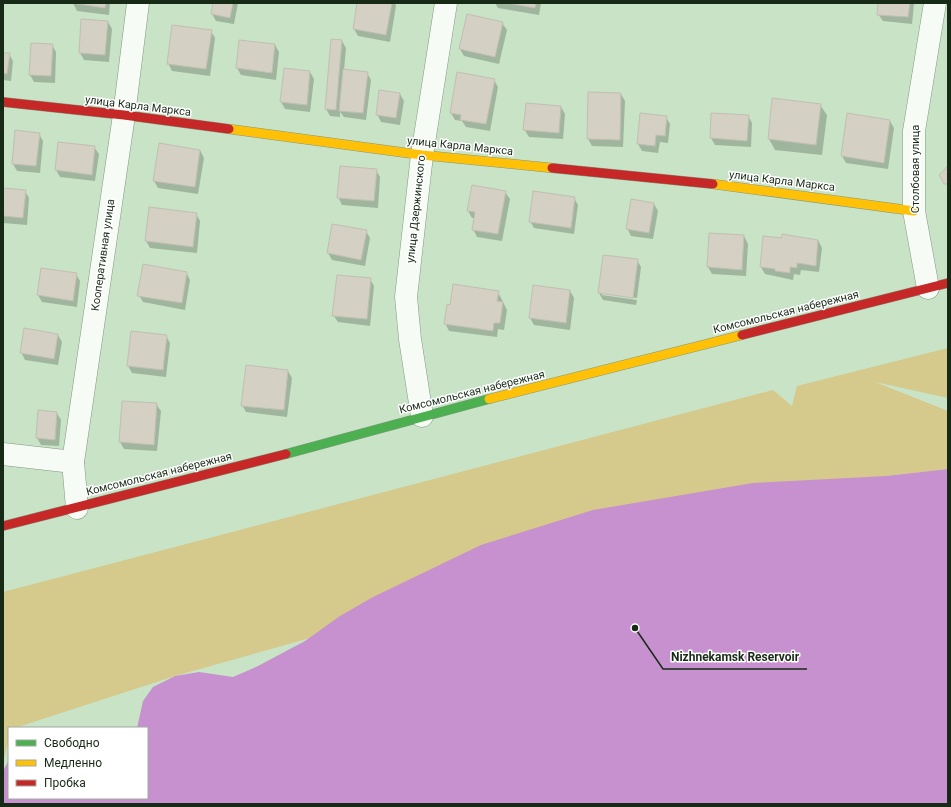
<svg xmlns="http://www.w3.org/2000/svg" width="951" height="807" viewBox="0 0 951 807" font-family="Roboto,sans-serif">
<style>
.green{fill:#d6c98c}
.water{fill:#c691ce}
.shadow{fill:#0003}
.building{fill:#d4d0c3;stroke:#c1bfb2}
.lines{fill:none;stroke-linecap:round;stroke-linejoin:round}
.street-casing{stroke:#839781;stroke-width:23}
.fast-casing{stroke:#839781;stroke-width:10}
.slow-casing{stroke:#839781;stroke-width:10}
.jam-casing{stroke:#839781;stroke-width:10}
.street{stroke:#f7fbf6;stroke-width:22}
.fast{stroke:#4caf50;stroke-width:9}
.slow{stroke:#ffc107;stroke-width:9}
.jam{stroke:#c62828;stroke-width:9}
.labels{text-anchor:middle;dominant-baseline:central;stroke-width:3;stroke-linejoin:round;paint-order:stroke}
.street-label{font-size:11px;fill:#172a16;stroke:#fff}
.leader{fill:none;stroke:#172a16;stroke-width:1.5}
.callout-dot{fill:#172a16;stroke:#fff;stroke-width:1.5}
.callout-label{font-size:12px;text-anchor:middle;font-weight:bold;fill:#172a16;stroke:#fff;stroke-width:3;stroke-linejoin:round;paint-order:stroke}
</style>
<rect width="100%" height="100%" fill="#c8e3c6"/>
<path class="green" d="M948,348V398L875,382L948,411V469L886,476L175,676L15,728H9V739L3,763V592L773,390L792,406L797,386Z"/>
<path class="water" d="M948,469V804H3V771L9,760V798H147V728H137L143,701L153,687L175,676L199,672L233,677L258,666L305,641L340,616L373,597L481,545L593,510L753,483L886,476Z"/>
<g class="shadow">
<path d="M73,3H110L109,15L77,11Z"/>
<path d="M214,3H238L234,24L216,21L212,14Z"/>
<path d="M358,3H395L396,6L390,42L358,36L354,29Z"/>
<path d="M495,3H541L539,15L498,8Z"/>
<path d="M879,3H914L912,24L883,21L878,14Z"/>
<path d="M108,22L112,29L109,62L84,60L80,53Z"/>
<path d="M502,23L507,30L499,64L464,56L460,49Z"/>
<path d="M211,31L215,38L210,76L172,71L168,63Z"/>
<path d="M342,41L346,48L344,70L367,73L371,80L366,120L344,117L340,112V117L330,116L326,109Z"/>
<path d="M52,45L56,52L55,83L34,82L30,75Z"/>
<path d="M275,45L279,52L276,80L241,75L237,68Z"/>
<path d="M3,54H9L13,61L11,81L3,80Z"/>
<path d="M310,72L314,79L310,112L285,109L281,102Z"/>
<path d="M494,80L498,87L490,131L466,127L462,121L455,120L451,113Z"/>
<path d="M400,94L404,101L400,125L381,122L377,114Z"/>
<path d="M621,94L625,101L623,147L592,146L588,139Z"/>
<path d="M820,105L827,115L822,155L775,150L769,139Z"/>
<path d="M561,107L565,114L563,139L529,137L524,129Z"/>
<path d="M712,114L748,116L752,123L751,147L715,145L711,138Z"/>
<path d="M666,117L670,124L668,143L660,142L658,153L642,151L638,144Z"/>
<path d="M890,121L894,128L888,169L846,163L842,156Z"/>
<path d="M39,134L43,141L40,173L17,171L13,164Z"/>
<path d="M94,147L99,154L95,181L60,177L56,170Z"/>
<path d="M200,150L204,158L198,194L158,188L154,181Z"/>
<path d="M376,170L380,177L378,208L342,205L338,197Z"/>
<path d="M3,189L25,191L29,198L27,225L3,223Z"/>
<path d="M505,192L510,199L502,241L477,237L473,229L475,218H472L468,211Z"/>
<path d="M574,198L578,205L574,234L534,228L530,221Z"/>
<path d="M654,204L658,211L653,239L631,236L627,228Z"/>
<path d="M150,208L196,214L200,221L197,253L150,248L146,241Z"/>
<path d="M333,225L366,231L370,238L365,266L332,260L328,253Z"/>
<path d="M710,234L744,236L748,244L746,276L712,274L708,267Z"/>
<path d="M818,240L822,248L819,272L801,270L800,275L794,274L793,280L765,274L761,267Z"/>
<path d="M637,260L641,267L637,298L602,293V295L637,300L636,305L603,300L599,293Z"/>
<path d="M186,272L190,280L185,310L143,302L139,295Z"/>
<path d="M76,274L80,281L77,307L42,302L38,295Z"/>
<path d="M370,279L374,286L370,326L338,322L333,315Z"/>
<path d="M534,286L570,291L574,298L570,330L534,325L530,318Z"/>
<path d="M498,292L507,310L504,330L498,329L497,337L449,331L445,323L451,306Z"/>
<path d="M58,335L62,342L58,365L25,360L21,352Z"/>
<path d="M166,336L170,343L166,377L132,373L128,366Z"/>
<path d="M288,371L292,378L287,417L246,412L242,405Z"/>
<path d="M156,404L161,411L157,451L124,449L120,442Z"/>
<path d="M57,413L61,420L59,446L41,445L37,438Z"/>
</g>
<g class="building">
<path d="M72,3H106L105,8Z"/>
<path d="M213,3H233L230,18L211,14Z"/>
<path d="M357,3H392L386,35L353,29Z"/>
<path d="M506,3H536L535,8Z"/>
<path d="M878,3H910L908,17L877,15Z"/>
<path d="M467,14L503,22L495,57L459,49Z"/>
<path d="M81,19L108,21L105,55L79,53Z"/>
<path d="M172,25L212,30L206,69L167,64Z"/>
<path d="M331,39L342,40L336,110L325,109Z"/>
<path d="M239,40L275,44L272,73L236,68Z"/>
<path d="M31,43L53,44L51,76L29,75Z"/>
<path d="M3,53H10L7,74L3,73Z"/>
<path d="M284,68L310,71L307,105L280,102Z"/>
<path d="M343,69L368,72L363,113L339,111Z"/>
<path d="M457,72L495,79L486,124L460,120L461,115L450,113Z"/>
<path d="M379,90L400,93L396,118L376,115Z"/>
<path d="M588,92L621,93L620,140L587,139Z"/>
<path d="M772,98L821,104L816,145L768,139Z"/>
<path d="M526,103L561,106L559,133L523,130Z"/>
<path d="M640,113L667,116L665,136L656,135L655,146L637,144Z"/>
<path d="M711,113L749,115L747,141L710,138Z"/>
<path d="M847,113L890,120L884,163L841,156Z"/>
<path d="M15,130L40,133L36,166L12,164Z"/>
<path d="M58,142L95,146L92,175L55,170Z"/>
<path d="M159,143L200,150L195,187L153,181Z"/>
<path d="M340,166L377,169L374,201L337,198Z"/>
<path d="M948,166V184H944L939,175Z"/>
<path d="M472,185L506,191L498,234L472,230L475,212L467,211Z"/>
<path d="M3,188L26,190L23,218L3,216Z"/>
<path d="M533,191L575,197L571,228L529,222Z"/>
<path d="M631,199L654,203L649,233L626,229Z"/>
<path d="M149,207L197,213L193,247L145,241Z"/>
<path d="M332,224L367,230L361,260L327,253Z"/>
<path d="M709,233L744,235L742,270L707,267Z"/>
<path d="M782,234L818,240L816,266L797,263V268L790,267V273L775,271V269L760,267L763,236L782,238Z"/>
<path d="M603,255L638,259L633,298L598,293Z"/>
<path d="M143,264L187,272L182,303L137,296Z"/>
<path d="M41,268L77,273L73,301L37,295Z"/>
<path d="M337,275L371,278L367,319L332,316Z"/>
<path d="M453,284L499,291L497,301L503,302L500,323H494L493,331L444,324L447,304L450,305Z"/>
<path d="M533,285L570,290L566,323L529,318Z"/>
<path d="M24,328L58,334L54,359L20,353Z"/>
<path d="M131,331L167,335L163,370L127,366Z"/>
<path d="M246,365L288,370L284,410L241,406Z"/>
<path d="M122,401L157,403L154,445L119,442Z"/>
<path d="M38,410L57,412L55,440L36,438Z"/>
</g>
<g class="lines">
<g class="street-casing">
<g id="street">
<path d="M928,288L914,211V131L935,3"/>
<path d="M422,416L410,339L406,297L422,155L446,3"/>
<path d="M3,454L73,462"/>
<path d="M77,508L73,462L124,115L138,3"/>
</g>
</g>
<g class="fast-casing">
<path id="fast" d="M286,454L489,399"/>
</g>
<g class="slow-casing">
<g id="slow">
<path d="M229,129L422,155L552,168"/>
<path d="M713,184L914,211"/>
<path d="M489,399L742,335"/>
</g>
</g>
<g class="jam-casing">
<g id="jam">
<path d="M3,102L124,115L229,129"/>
<path d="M552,168L713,184"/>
<path d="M742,335L948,283"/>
<path d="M3,526L286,454"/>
</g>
</g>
<use href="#street" class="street"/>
<use href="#fast" class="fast"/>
<use href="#slow" class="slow"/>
<use href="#jam" class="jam"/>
</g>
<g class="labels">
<g class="street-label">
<text transform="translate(138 106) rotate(7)">улица Карла Маркса</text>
<text transform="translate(460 146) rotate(6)">улица Карла Маркса</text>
<text transform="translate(915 169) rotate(-90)">Столбовая улица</text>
<text transform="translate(782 181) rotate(7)">улица Карла Маркса</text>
<text transform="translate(416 209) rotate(-84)">улица Дзержинского</text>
<text transform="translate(103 255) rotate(-82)">Кооперативная улица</text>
<text transform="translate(786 312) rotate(-14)">Комсомольская набережная</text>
<text transform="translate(472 392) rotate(-14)">Комсомольская набережная</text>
<text transform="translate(159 474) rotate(-14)">Комсомольская набережная</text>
</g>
</g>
<path class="leader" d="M635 628L663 669H807"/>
<circle class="callout-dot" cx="635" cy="628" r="4"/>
<g class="callout-label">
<text x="735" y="661">Nizhnekamsk Reservoir</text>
</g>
<rect width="951" height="807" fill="none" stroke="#172a16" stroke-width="8"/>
<rect x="8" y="727" width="140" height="72" fill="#ffffff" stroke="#a2aaa2"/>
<rect x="16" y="740" width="20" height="6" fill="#4caf50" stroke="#a2aaa2"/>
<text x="44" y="747" font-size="12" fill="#172a16">Свободно</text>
<rect x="16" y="760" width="20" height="6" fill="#ffc107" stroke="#a2aaa2"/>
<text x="44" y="767" font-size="12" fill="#172a16">Медленно</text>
<rect x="16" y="780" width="20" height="6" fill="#c62828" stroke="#a2aaa2"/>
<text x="44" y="787" font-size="12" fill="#172a16">Пробка</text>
</svg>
